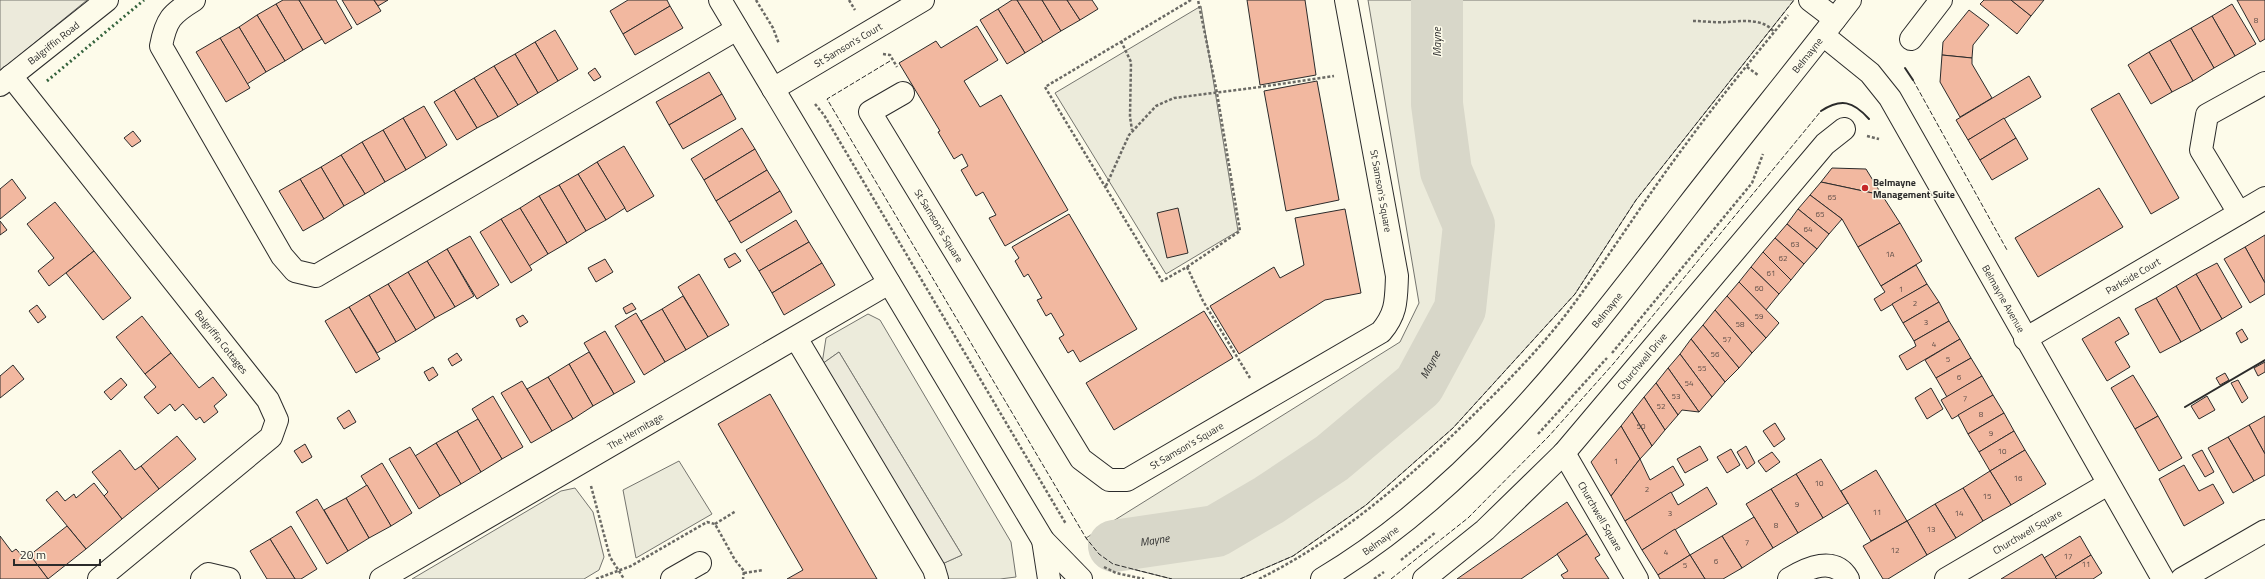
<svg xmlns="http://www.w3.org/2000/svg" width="2265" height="579" viewBox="0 0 2265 579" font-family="'Titillium Web',sans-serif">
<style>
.green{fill:#ecebdb;stroke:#74746e}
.parking{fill:#eceadb;stroke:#74746e}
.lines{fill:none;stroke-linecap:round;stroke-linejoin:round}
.river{stroke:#d8d7c9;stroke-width:52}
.building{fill:#f2b8a0;stroke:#2b2b2b}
.minor-casing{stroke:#2b2b2b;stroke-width:24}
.major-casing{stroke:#2b2b2b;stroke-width:24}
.path{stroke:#6a6964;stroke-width:2.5;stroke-dasharray:3 2;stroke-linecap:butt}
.minor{stroke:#fdfbea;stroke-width:22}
.major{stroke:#fdfbea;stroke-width:22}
.hedge{stroke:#34623c;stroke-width:3;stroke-dasharray:2 3;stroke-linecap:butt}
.fence{stroke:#2b2b2b;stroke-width:1;stroke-dasharray:5 2;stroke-linecap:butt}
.wall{stroke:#2b2b2b;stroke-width:2}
.poi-dot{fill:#c62828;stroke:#fdfbea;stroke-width:1.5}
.labels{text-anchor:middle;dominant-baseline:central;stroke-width:3;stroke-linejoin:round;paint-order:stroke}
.number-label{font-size:8px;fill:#5d4e48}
.street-label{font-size:10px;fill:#2b2b2b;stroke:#fdfbea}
.poi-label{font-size:10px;font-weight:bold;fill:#2b2b2b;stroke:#fdfbea;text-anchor:start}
.water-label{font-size:11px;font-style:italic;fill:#2b2b2b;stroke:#fdfbea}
</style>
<rect width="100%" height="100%" fill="#fdfbea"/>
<g class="green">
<path d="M1368,0H1794L1636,200L1575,294L1453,428L1366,505L1293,556L1240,579H1172L1132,569L1113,564L1099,554L1086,538L1400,342L1419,303Z"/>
<path d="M1201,6L1238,231L1166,274L1055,93Z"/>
<path d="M868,314L880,320L1011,542L1016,577L1000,579H945L942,564L962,555L839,352L822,364L826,338Z"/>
<path d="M679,461L712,514L636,558L623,490Z"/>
<path d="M575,488L593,512L604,557L599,570L584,579H412L561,491Z"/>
</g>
<g class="parking">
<path d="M0,0H87L0,71Z"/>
<path d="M839,352L962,555L942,564L822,364Z"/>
</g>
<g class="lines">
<path class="river" id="s1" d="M1114,546L1216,531L1269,500L1332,458L1419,385L1460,309L1469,225L1446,171L1437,104V0"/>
</g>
<g class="building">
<path d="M283,0H299L322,39L303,50L276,4Z"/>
<path d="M299,0H336L352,28L325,44Z"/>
<path d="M342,0H374L381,11L357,25Z"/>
<path d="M374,0H388L378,6Z"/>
<path d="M628,0H667L670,6L623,34L610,11Z"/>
<path d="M1012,0H1017L1043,42L1025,53L998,9Z"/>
<path d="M1017,0H1042L1061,31L1043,42Z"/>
<path d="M1042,0H1067L1080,20L1061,31Z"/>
<path d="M1067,0H1092L1098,9L1080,20Z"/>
<path d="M1247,0H1305L1316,75L1260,85Z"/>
<path d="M1984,0H2011L2031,16L2017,34L1980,4Z"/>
<path d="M2011,0H2044L2031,16Z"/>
<path d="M2237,0H2265V39L2260,42Z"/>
<path d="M276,4L303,50L285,61L257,15Z"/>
<path d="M2232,4L2256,44L2235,56L2212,16Z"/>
<path d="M670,6L683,28L635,55L623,34Z"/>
<path d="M998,9L1025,53L1007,64L980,20Z"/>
<path d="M1969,10L1989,25L1973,45L1972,58L1942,55L1943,42Z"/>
<path d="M257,15L285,61L266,72L239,27Z"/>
<path d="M2212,16L2235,56L2214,68L2191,28Z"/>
<path d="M977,26L998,60L964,81L980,107L1001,95L1068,210L1005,246L989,218L996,215L983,192L976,196L961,170L968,166L962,154L954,159L938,132L940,131L899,63L936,41L941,48Z"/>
<path d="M239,27L266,72L247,84L220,38Z"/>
<path d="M2191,28L2214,68L2193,81L2170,40Z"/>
<path d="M555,30L578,69L558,81L535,42Z"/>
<path d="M220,38L250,88L226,102L196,52Z"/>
<path d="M2170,40L2193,81L2172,92L2149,52Z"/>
<path d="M535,42L558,81L538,93L515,54Z"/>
<path d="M2149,52L2172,92L2151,104L2128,65Z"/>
<path d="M515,54L538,93L518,105L494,66Z"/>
<path d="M1942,55L1972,58V64L1992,98L1960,117L1940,82Z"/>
<path d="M494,66L518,105L498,117L474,78Z"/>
<path d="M595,68L601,77L594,81L588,73Z"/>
<path d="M709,72L722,94L669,125L656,102Z"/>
<path d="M2029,76L2041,97L1968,140L1956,120Z"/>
<path d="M474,78L498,117L477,128L454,90Z"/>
<path d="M1317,81L1339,200L1286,211L1264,91Z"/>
<path d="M454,90L477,128L457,140L434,102Z"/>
<path d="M2119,93L2179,198L2151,214L2091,109Z"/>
<path d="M722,94L736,119L683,149L669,125Z"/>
<path d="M424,106L447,145L426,158L403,118Z"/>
<path d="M403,118L426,158L406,170L383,130Z"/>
<path d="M2004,118L2016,138L1980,160L1968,140Z"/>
<path d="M742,128L755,149L704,180L691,159Z"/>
<path d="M383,130L406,170L385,182L362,142Z"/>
<path d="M133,131L141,141L132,147L124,138Z"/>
<path d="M2016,138L2028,159L1992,180L1980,160Z"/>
<path d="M362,142L385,182L365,194L341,155Z"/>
<path d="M624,146L654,196L627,212L597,162Z"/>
<path d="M755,149L767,170L716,201L704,180Z"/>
<path d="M341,155L365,194L344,206L321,167Z"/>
<path d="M597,162L625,208L606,220L578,174Z"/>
<path d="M321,167L344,206L324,219L300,179Z"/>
<path d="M1832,168L1866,169L1882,195L1821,182Z"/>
<path d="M767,170L780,191L729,222L716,201Z"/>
<path d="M578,174L606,220L586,231L559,185Z"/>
<path d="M12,179L26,198L0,219V189Z"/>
<path d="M300,179L324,219L303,231L279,191Z"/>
<path d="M1821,182L1882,195L1900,223L1858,247L1842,219L1810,195Z"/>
<path d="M559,185L586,231L567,243L539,196Z"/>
<path d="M2099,188L2123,227L2038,277L2015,238Z"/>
<path d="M780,191L792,212L741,243L729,222Z"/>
<path d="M1810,195L1842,219L1829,234L1798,209Z"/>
<path d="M539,196L567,243L548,254L520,208Z"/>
<path d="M55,202L94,251L49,286L38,271L54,258L27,224Z"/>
<path d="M520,208L548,254L529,266L501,219Z"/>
<path d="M1178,208L1188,253L1167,258L1157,213Z"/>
<path d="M1345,209L1361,293L1325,300L1239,354L1210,306L1274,267L1280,278L1304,265L1295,218Z"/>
<path d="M1798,209L1829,234L1817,249L1787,224Z"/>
<path d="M1069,214L1137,329L1080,362L1073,350L1068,353L1059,338L1064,335L1051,313L1046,316L1037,300L1042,298L1028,274L1024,277L1015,261L1019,258L1012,247Z"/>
<path d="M501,219L532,270L511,283L480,232Z"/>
<path d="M796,220L809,242L759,271L746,250Z"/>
<path d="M0,221L7,230L0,235Z"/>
<path d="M1900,223L1922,261L1881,286L1858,247Z"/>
<path d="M1787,224L1817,249L1804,264L1775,238Z"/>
<path d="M2265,235V283L2245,247Z"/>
<path d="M470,236L499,285L477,299L447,249Z"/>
<path d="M1775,238L1804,264L1791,280L1763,252Z"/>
<path d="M809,242L822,263L772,293L759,271Z"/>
<path d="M2245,247L2265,283V294L2250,303L2224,259Z"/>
<path d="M447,249L474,296L455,307L427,261Z"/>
<path d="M94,251L131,298L103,320L66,273Z"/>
<path d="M1763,252L1791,280L1779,294L1751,267Z"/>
<path d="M735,253L741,261L729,268L724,259Z"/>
<path d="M605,259L613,272L596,282L588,268Z"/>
<path d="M427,261L455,307L435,318L408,272Z"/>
<path d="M822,263L835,285L784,315L772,293Z"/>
<path d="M2217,263L2242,307L2222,319L2196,274Z"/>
<path d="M1916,265L1927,284L1881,311L1874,299L1885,292L1881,286Z"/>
<path d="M1751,267L1779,294L1766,310L1739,282Z"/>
<path d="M408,272L435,318L416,330L388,284Z"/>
<path d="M699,274L729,325L708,337L678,287Z"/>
<path d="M2196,274L2222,319L2201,331L2176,286Z"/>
<path d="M1739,282L1779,323L1766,338L1727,296Z"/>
<path d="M388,284L416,330L396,342L369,295Z"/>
<path d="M1927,284L1939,302L1903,323L1892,304Z"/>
<path d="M2176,286L2201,331L2181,342L2156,298Z"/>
<path d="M369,295L396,342L377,353L349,307Z"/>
<path d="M683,296L708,337L686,350L662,309Z"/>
<path d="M1727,296L1766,338L1752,353L1715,310Z"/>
<path d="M2156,298L2181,342L2160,353L2135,309Z"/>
<path d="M1939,302L1949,321L1914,341L1903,323Z"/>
<path d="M632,303L636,309L626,314L623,308Z"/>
<path d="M37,305L46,317L38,323L29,311Z"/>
<path d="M349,307L380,359L356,373L325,321Z"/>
<path d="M662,309L686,350L665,362L641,321Z"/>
<path d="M1715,310L1752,353L1739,368L1703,325Z"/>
<path d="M1204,311L1233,358L1114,430L1086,383Z"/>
<path d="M636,313L665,362L644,375L615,326Z"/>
<path d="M523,315L528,322L520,327L516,319Z"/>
<path d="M142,316L171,353L145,374L116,337Z"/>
<path d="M2119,317L2129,334L2115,342L2130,367L2107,381L2082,339Z"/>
<path d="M1949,321L1960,339L1907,370L1899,356L1916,346L1914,341Z"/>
<path d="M1703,325L1739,368L1725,382L1691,339Z"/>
<path d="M2242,329L2248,339L2241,343L2236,333Z"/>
<path d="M605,331L635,382L614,394L584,343Z"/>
<path d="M1691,339L1725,382L1712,397L1680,354Z"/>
<path d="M1960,339L1971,358L1936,378L1925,360Z"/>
<path d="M589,352L614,394L593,406L569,364Z"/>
<path d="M171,353L199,388L213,377L227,395L214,406L218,412L204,423L200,417L196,420L183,404L175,411L170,404L158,414L144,397L156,387L145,374Z"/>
<path d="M457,353L462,360L452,366L448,359Z"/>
<path d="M1680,354L1712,397L1699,412L1668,368Z"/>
<path d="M1971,358L1982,376L1947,397L1936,378Z"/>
<path d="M2265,362V372L2258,376L2254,368Z"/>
<path d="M569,364L593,406L573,419L548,377Z"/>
<path d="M13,365L24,379L0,398V376Z"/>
<path d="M433,367L438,375L429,381L424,372Z"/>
<path d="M1668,368L1699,412L1682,410L1678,415L1656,383Z"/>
<path d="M2225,373L2229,380L2220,385L2216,378Z"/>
<path d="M2133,375L2158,416L2135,429L2111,388Z"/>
<path d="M1982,376L1993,395L1952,419L1941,400Z"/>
<path d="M548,377L573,419L552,431L527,389Z"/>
<path d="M121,378L127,385L111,400L104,392Z"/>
<path d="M2238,380L2248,398L2242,403L2231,383Z"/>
<path d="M522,381L552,431L531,443L501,393Z"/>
<path d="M1656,383L1678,415L1665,430L1644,397Z"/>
<path d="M1931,388L1943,409L1927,419L1915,398Z"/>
<path d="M770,394L877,579H787L803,570L718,424Z"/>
<path d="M1993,395L2004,413L1968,434L1958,415Z"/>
<path d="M493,396L523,447L502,459L472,409Z"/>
<path d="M2207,396L2215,410L2199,419L2191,406Z"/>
<path d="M1644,397L1665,430L1652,446L1632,412Z"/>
<path d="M349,410L356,422L344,429L337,418Z"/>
<path d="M1632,412L1652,446L1640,459L1621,426Z"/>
<path d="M2004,413L2014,431L1979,452L1968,434Z"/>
<path d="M2158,416L2182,458L2159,471L2135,429Z"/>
<path d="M2265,416V454L2249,425Z"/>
<path d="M478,419L502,459L481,472L457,431Z"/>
<path d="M1775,423L1785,439L1774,447L1763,431Z"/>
<path d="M2249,425L2265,454V475L2254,481L2228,437Z"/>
<path d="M1621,426L1640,459L1611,496L1591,462Z"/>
<path d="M457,431L481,472L461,484L436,443Z"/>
<path d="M2014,431L2025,450L1990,471L1979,452Z"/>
<path d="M177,436L196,459L159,489L141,466Z"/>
<path d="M2228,437L2254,481L2233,493L2208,448Z"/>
<path d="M436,443L461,484L440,496L415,456Z"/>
<path d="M305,444L312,457L302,463L294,451Z"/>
<path d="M1700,446L1708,460L1685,473L1677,459Z"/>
<path d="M1746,446L1755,463L1747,469L1737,452Z"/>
<path d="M410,447L440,496L419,509L389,459Z"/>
<path d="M1731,449L1740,465L1727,473L1717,457Z"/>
<path d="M120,450L135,470L141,466L159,489L122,519L104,496L108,492L92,472Z"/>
<path d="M2025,450L2046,484L2011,505L1990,471Z"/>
<path d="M2202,450L2214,472L2205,477L2192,455Z"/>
<path d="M1772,452L1780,462L1766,472L1758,461Z"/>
<path d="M1640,459L1650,480L1673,466L1684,485L1625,521L1611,496Z"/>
<path d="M1821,459L1848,503L1823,518L1796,474Z"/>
<path d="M382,463L412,513L391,526L361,476Z"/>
<path d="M2184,465L2199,491L2213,484L2224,503L2184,526L2159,479Z"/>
<path d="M1876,470L1907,521L1871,541L1841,491Z"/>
<path d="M1990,471L2011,505L1983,521L1963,488Z"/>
<path d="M1796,474L1823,518L1798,533L1771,489Z"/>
<path d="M94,483L122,519L86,549L46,500L57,491L65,501L74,494L76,498Z"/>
<path d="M367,485L391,526L369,538L346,498Z"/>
<path d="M1707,487L1717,504L1642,550L1625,521L1671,492L1678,505Z"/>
<path d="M1963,488L1983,521L1956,538L1935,504Z"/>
<path d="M1771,489L1798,533L1773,548L1746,504Z"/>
<path d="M346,498L369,538L348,551L324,510Z"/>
<path d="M317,499L348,551L327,564L296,512Z"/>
<path d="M1567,502L1587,534L1521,579H1457Z"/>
<path d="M1935,504L1956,538L1927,555L1907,521Z"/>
<path d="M1754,517L1773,548L1742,568L1722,536Z"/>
<path d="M1907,521L1927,555L1888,579H1883L1863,546Z"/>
<path d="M67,526L86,549L48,579L30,555Z"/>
<path d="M291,526L317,569L301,579H295L270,539Z"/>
<path d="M1675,529L1690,555L1658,575L1642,550Z"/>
<path d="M1587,534L1600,555L1595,558L1609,579H1564L1561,575L1568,571L1557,554Z"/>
<path d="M0,536L12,552L16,549L25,559L30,555L48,579H0Z"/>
<path d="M1722,536L1742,568L1723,579H1705L1690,555Z"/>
<path d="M2080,536L2091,555L2055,577L2044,558Z"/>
<path d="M270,539L295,579H267L250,551Z"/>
<path d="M2042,554L2057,579H2001Z"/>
<path d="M1690,555L1705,579H1660L1658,575Z"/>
<path d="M2091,555L2102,573L2093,579H2057L2055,577Z"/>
</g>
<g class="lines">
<g class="minor-casing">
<g id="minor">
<path d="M194,0C171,14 166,20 161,46L282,256L295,271L316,276L737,29"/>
<path d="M720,0L1043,540L1081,579"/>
<path d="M1810,0L1835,19"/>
<path id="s2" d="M1823,35L1870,73L1890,98L2163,579"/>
<path d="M1911,39L1941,0"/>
<path id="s3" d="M11,76L268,400L277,420L271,437L99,579"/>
<path id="s4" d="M773,89L923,0"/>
<path id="s5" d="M903,93L870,112L1081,459L1109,480H1127L1381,332C1397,313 1396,300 1397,276L1346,0"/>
<path d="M2239,213L2201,150L2207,115L2265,83"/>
<path d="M796,338L934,569L937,579"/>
<path id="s6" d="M2025,339L2265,198"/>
<path id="s7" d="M1564,453L1637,579"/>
<path d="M1043,540L1049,579"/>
<path d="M202,579L208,574L229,579"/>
<path id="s8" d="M381,579L889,283"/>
<path d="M672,579L700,563"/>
<path id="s9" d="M1322,579C1473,489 1580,345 1686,208C1740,138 1796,70 1850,0"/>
<path id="s10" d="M1424,579L1485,530L1564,453L1825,144L1844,129"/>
<path d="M1789,579C1807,568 1835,555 1848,579"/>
<path id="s11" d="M1946,579L2108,484"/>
<path d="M2182,579L2265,531"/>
</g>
</g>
<g class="major-casing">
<g id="major">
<path id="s12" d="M0,85L107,0"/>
</g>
</g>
<g class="path">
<path d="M756,0L773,28L779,44"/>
<path d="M849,0L855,10"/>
<path d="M1191,0L1045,87L1162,281L1187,267L1240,231L1217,93L1198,0"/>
<path d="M1693,21C1704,21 1716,23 1727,22C1743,21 1763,18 1774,32"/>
<path d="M1121,41L1131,62L1130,117L1132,130"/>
<path d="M883,54L890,55L897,67"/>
<path d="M1747,67L1758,75"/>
<path d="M815,104L824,115L1066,524"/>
<path d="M1867,136L1879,139"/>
<path d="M1106,186L1129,135L1156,106L1174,98L1260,87L1334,76"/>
<path d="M1187,267L1203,301L1250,378"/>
<path d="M1612,353L1752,183L1763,154"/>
<path d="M1538,434L1607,358"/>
<path d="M591,486L610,557L624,579"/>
<path d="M715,524L736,511"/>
<path d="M1401,560L1436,532"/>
<path d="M1104,567L1116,573L1144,579"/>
<path d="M744,573L763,570"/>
<path d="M596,579L631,566L707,522L715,524L735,560L744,571L743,579"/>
<path d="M1259,579C1335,541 1398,488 1459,429C1499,390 1540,350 1573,305C1612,252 1647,196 1686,144C1718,100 1754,57 1788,15"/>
<path d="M1374,579L1384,572"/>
</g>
<use href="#minor" class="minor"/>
<use href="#major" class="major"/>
<path class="hedge" d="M47,81L144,0"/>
<g class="fence">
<path d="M890,61L827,99L1086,538L1099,554L1113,564L1172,579"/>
<path d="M1913,80L2007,250"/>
<path d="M1240,579L1293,556L1366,505L1453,428L1575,294L1636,200L1794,0"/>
<path d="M1391,579L1468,518L1549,436L1614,363L1821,111"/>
</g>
<g class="wall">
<path d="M1905,68L1913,80"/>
<path d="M1821,111C1841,98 1853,101 1869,119"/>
<path d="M2185,407L2265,360"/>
</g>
</g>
<circle class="poi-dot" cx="1865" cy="188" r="4"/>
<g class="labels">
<g class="number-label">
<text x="2256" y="20">8</text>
<text x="1832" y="197">65</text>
<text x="1820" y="214">65</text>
<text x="1808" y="229">64</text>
<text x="1795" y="244">63</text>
<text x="1890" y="254">1A</text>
<text x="1783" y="258">62</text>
<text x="1771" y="273">61</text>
<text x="1759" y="288">60</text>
<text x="1901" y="289">1</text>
<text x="1915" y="303">2</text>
<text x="1759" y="316">59</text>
<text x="1926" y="322">3</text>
<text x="1740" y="324">58</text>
<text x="1727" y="339">57</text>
<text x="1934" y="344">4</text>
<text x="1715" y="354">56</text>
<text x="1948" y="359">5</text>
<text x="1702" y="368">55</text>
<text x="1959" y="377">6</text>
<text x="1689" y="383">54</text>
<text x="1676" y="396">53</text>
<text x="1965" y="398">7</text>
<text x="1661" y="406">52</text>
<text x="1981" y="414">8</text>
<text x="1641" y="426">50</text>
<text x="1991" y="433">9</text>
<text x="2002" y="451">10</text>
<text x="1616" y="461">1</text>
<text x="2018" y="478">16</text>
<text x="1819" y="483">10</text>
<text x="1647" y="489">2</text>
<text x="1987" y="496">15</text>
<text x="1797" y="504">9</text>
<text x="1877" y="512">11</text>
<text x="1670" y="513">3</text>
<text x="1959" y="513">14</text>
<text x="1776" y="525">8</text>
<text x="1931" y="529">13</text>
<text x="1747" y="542">7</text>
<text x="1895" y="550">12</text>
<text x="1666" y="552">4</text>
<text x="2068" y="556">17</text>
<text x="1716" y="561">6</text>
<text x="2086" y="564">11</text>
<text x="1685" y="565">5</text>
</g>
<g class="street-label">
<text stroke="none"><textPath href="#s12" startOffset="68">Balgriffin Road</textPath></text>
<text stroke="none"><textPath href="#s4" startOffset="87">St Samson's Court</textPath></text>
<text stroke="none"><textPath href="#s9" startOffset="718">Belmayne</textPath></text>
<text transform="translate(1381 191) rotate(80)">St Samson's Square</text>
<text stroke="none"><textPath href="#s5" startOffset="171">St Samson's Square</textPath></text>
<text stroke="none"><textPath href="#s6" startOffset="125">Parkside Court</textPath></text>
<text stroke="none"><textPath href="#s2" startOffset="323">Belmayne Avenue</textPath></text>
<text stroke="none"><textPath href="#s9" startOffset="394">Belmayne</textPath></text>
<text stroke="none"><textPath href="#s3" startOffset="339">Balgriffin Cottages</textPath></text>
<text stroke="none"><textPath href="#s10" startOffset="309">Churchwell Drive</textPath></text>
<text stroke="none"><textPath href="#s8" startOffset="294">The Hermitage</textPath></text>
<text stroke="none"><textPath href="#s5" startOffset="566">St Samson's Square</textPath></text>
<text stroke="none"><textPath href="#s7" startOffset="73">Churchwell Square</textPath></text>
<text stroke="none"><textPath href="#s11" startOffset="94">Churchwell Square</textPath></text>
<text stroke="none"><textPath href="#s9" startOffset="70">Belmayne</textPath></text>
</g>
<g class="poi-label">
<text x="1873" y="182">Belmayne<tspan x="1873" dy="12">Management Suite</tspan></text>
</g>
<g class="water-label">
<text transform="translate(1437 42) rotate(-90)">Mayne</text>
<text stroke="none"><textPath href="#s1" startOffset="377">Mayne</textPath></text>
<text stroke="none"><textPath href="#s1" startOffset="41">Mayne</textPath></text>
</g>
</g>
<path d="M14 559v6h86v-6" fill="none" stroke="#2b2b2b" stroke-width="2"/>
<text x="20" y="559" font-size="12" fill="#2b2b2b" stroke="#fdfbea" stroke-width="3" paint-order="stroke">20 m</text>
</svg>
